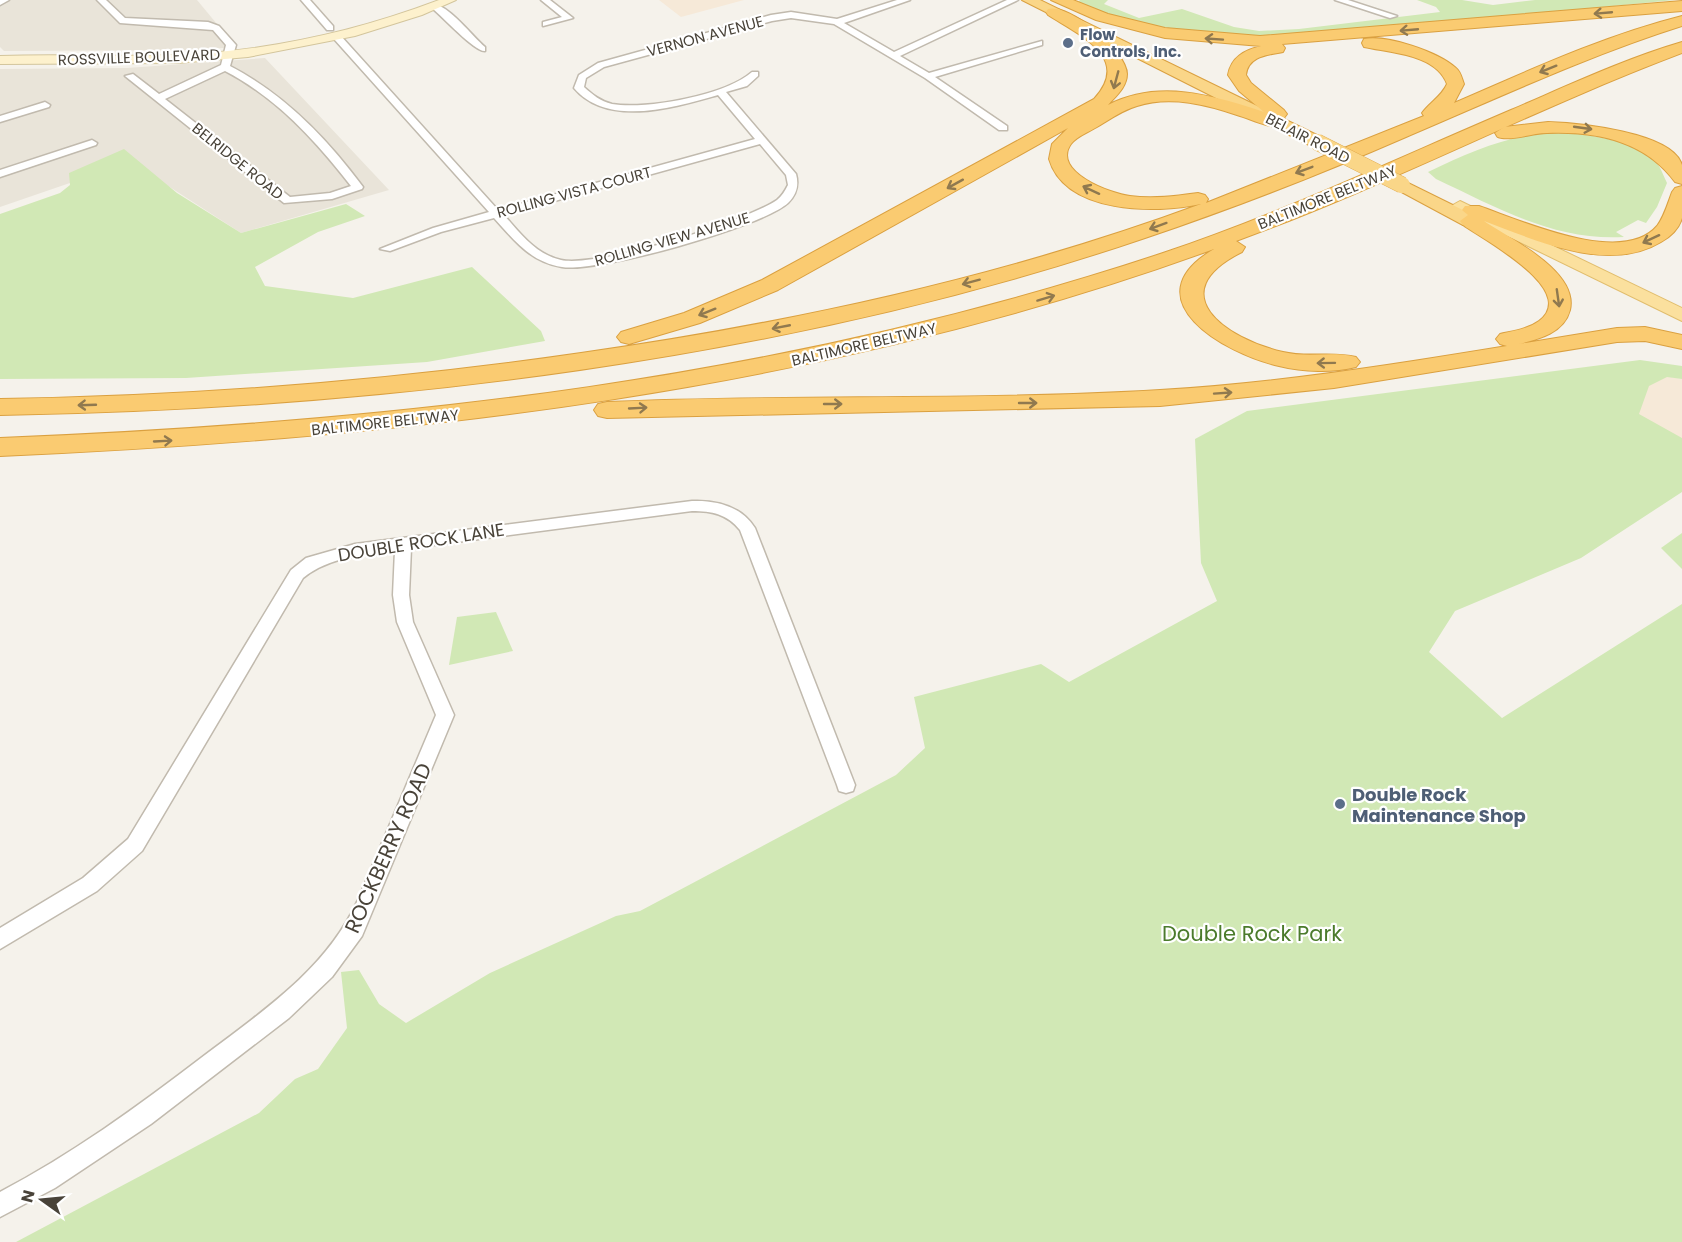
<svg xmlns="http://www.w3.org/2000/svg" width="1682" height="1242" viewBox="0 0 1682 1242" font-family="Poppins,sans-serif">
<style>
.residential{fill:#e9e4d9}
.commercial{fill:#f6e9d8}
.green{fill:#d1e8b5}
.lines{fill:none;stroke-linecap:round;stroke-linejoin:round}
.minor-casing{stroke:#c1baae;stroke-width:3}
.secondary-casing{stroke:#d3c59c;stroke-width:2}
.primary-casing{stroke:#e1bd6d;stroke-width:2}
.trunk-casing{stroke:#daa040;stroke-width:2}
.motorway-casing{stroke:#daa040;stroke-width:2}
.minor{fill:#fff;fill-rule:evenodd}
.secondary{fill:#fdf1cd;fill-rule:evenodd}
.primary{fill:#fbe09e;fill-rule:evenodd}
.trunk{fill:#fad688;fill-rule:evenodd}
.motorway{fill:#facb71;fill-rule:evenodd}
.trunk-bridge-casing{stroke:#daa040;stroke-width:17;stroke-linecap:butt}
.trunk-bridge{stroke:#fad688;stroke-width:16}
.oneway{stroke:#90794f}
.service-dot{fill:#5c6f8a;stroke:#fff;stroke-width:2}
.labels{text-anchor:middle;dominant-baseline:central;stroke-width:4.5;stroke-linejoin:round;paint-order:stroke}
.far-service-label{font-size:15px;font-weight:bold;fill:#4e5e75;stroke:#fff;text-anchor:start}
.far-street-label{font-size:15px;fill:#494339;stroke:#fff}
.street-label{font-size:18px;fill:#494339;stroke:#fff}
.service-label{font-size:18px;font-weight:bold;fill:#4e5e75;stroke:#fff;text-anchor:start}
.near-street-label{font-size:21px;fill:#494339;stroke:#fff}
.near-park-label{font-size:21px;fill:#4b7b2c;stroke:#fff}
</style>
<rect width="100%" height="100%" fill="#f5f2eb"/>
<g class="residential">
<path d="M0,0H197L236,47L196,50L4,51L0,47Z"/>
<path d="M265,58L389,190L241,233L131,162L0,207V69L127,68Z"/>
</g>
<g class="commercial">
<path d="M659,0H744L681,17Z"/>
<path d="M1632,369L1682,379V478L1531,377Z"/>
</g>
<g class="green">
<path d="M1080,0H1108L1104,4L1139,18L1182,9L1234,27L1259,31L1299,29L1440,12L1436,7L1417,0H1462L1493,5L1535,0H1674L1495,18L1250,37L1204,34L1127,21L1077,3Z"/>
<path d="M1556,131C1585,135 1641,139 1659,166C1662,171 1664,177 1667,183L1657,207L1646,223L1638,220L1616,232L1624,237C1554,241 1498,208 1436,179L1428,172C1472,151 1507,136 1556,131Z"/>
<path d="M124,149L177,193L241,233L346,204L365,216L318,232L255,267L265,286L353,298L472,267L541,331L545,341L427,362L186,378L0,379V214L60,193L70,185L69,173Z"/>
<path d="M1640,360L1682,366V379L1667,377L1649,386L1639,414L1682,438V492L1581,558L1455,611L1429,652L1502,718L1682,604V1242H16L259,1113L295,1079L318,1069L347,1028L341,972L359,970L379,1004L406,1023L490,973L616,916L640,911L896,775L925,748L914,697L1041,664L1069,682L1217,601L1201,563L1195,439L1247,411Z"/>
<path d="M1682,533V569L1661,548Z"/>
<path d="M496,612L513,651L449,665L457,617Z"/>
</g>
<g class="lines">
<g class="minor-casing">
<g id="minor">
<path d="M0,0H9L0,5Z"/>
<path d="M97,0H106L125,18L208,22L219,26L236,45L230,66C284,94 327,138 363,187L362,189L332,199L284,203L125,76L133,74L159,94L221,65L226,45L213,30L120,23ZM225,71C277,98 315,140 351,186L330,193L290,197L165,99Z"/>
<path d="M301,0H310L333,26V30H327Z"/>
<path d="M541,0H550L573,18L543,26V22L562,17Z"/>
<path d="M897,0H910L844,23L894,52L1007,0H1018L900,56L929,73L1042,41V45L935,77L1007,126V130H999L925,78L834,24L791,18L772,21L604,67L586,78L584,87C593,95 600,101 612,104C646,110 726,95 752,72H758V76L747,86L726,92L796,174C799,185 797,194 788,203C762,227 597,273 562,267C530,262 514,240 494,218L441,232L390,251L380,249L433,228L489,212L334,39V35H340L498,210L755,139L718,95C675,107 608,128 574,88L579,75L598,63L771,15L791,12L837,19ZM760,144L786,175L788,185C785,191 782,196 777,200C744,222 598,268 561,260C535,254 520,233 504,215Z"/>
<path d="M1335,0H1348L1397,16L1390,18Z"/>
<path d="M432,4C447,3 473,37 485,47V51C475,52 443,17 432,8Z"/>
<path d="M45,102L50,105L49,107L0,122V116Z"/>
<path d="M92,140L97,143L96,145L0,177V170Z"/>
<path d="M692,501C716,500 741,506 755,528L855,785L853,791L846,793L839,791L837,785L740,530C727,514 712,511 692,511L411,548L409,595L413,622L454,715L362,936L332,977L289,1018L151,1124L55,1188L0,1217V1192C72,1154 137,1107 201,1058C260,1013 325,971 357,902L436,715L397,622L393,595L395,550C362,555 329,557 303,578L142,851L97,891L0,949V928L83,878L128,839L291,570L306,558L355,544Z"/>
</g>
</g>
<g class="secondary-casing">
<path id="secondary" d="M439,0H456L422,15L355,36L248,57L178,63L0,64V56C59,54 118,57 177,55C267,51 355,32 439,0Z"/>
</g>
<g class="primary-casing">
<path id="primary" d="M1460,201L1682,308V321L1454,210L1451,206Z"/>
</g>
<g class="trunk-casing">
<g id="trunk">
<path d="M1022,0H1040L1323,138L1326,142L1323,146H1311Z"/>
<path d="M1402,180L1477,217L1479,221L1477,225H1463L1396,189L1393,185L1396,181Z"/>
</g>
</g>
<g class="motorway-casing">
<g id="motorway">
<path d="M1051,0H1073L1108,14L1165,28L1260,36L1682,1V11L1282,44L1285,48L1283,52C1267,55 1248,56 1246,75L1251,83L1284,110L1287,114L1284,118L1286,122L1284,126C1270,129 1253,120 1240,116C1208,105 1171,95 1137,106C1123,110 1110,119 1097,127C1089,132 1077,136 1071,144C1051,172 1112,194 1130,196C1153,199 1176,196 1198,193L1205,195L1208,199L1206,203L1424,116L1422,113C1430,102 1441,97 1447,84C1436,54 1391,53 1364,47L1362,43L1364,39C1386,34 1439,52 1456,68C1461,72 1462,79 1464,84L1454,103C1528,71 1603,36 1682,16V26C1587,56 1498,98 1406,137C1321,174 1234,208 1145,238C786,360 379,409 0,415V399C195,396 388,381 581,353C792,323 1001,278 1201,204C1156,214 1065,214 1049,159L1052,144L1068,128L778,290L700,323L629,344L621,342L617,337L621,332L684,313L762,280L1094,99C1132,58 1081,36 1048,15L1046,12L1048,9C1069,3 1127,51 1127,74C1127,87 1116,96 1108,105C1158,79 1213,95 1264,112L1239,91L1228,75C1231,57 1245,50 1261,46L1165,38L1096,20Z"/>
<path d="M1682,42V53C1531,110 1388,186 1236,241L1245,247L1242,252C1160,293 1226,339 1283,352C1307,358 1333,351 1356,357L1360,362L1356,367C1333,373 1303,372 1279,366C1225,354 1129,299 1214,249C824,391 411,438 0,456V438C400,422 781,380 1163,253C1282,213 1396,159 1511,110C1567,86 1624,59 1682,42Z"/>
<path d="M1548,122C1577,123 1673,132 1682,165C1682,170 1682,178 1682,184L1675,182C1645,141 1596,131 1547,133C1533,133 1515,140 1502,138C1496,137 1498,137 1495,133L1504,127Z"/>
<path d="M1682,186C1682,196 1682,209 1682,218C1679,229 1670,237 1661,242C1609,274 1535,240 1484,221C1510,239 1579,271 1570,310C1564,333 1539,339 1519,344L1617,328L1645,327L1682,335V349L1645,341L1617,342L1334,388L1160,406L607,418L598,416L594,410L598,404L607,402C791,394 976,401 1160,390C1277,383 1392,365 1507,346L1500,344L1496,339L1500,334C1513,331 1528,329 1539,321C1580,290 1482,239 1463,225L1460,221L1468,215L1462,210L1465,206H1479C1520,220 1622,267 1657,226C1664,217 1668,203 1672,192L1675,188Z"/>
</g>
</g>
<use href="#minor" class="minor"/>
<use href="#secondary" class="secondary"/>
<use href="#primary" class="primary"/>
<use href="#trunk" class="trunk"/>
<use href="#motorway" class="motorway"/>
<g class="trunk-bridge-casing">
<path id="trunk-bridge" d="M1317,142L1402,185"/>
</g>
<use href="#trunk-bridge" class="trunk-bridge"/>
</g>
<defs><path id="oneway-shaft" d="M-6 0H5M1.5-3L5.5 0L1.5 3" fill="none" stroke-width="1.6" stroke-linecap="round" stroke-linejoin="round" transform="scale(1.5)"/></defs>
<g class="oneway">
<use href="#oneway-shaft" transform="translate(1603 13) rotate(175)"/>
<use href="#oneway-shaft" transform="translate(1409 30) rotate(175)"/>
<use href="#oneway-shaft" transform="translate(1214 39) rotate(-176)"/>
<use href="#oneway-shaft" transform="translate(1548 69) rotate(158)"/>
<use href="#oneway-shaft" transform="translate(1116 80) rotate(105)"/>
<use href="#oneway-shaft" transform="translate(1583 128) rotate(8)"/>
<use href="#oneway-shaft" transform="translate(1304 170) rotate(159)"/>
<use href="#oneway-shaft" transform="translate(955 184) rotate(151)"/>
<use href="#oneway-shaft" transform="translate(1091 190) rotate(-155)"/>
<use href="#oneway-shaft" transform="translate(1158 226) rotate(160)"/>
<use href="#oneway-shaft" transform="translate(1651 239) rotate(155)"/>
<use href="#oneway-shaft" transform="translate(971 282) rotate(165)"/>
<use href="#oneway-shaft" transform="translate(1046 298) rotate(-17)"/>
<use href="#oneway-shaft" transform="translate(1558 298) rotate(82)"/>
<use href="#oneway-shaft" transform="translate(707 312) rotate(158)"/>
<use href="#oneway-shaft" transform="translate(781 327) rotate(169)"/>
<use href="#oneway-shaft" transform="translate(1326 363) rotate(179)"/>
<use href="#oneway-shaft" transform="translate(1223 393) rotate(-4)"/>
<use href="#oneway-shaft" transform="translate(1028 403)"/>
<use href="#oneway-shaft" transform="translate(833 404)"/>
<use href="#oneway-shaft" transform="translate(87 405) rotate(178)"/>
<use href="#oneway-shaft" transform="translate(638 408) rotate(-3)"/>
<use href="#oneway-shaft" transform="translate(163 441) rotate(-3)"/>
</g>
<g class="service-dot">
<circle cx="1068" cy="43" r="6"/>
<circle cx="1340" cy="804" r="6"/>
</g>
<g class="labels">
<g class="far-service-label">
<text x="1080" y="34">Flow<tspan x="1080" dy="17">Controls, Inc.</tspan></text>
</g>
<g class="far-street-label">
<text transform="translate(705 36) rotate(-15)">VERNON AVENUE</text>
<text transform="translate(139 57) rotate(-2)">ROSSVILLE BOULEVARD</text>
<text transform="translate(1308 138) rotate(27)">BELAIR ROAD</text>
<text transform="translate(238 161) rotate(39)">BELRIDGE ROAD</text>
<text transform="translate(574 192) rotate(-15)">ROLLING VISTA COURT</text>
<text transform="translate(1327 197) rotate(-22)">BALTIMORE BELTWAY</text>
<text transform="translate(672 239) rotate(-16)">ROLLING VIEW AVENUE</text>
<text transform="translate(864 344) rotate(-13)">BALTIMORE BELTWAY</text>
<text transform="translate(385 422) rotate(-6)">BALTIMORE BELTWAY</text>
</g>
<g class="street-label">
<text transform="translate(421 542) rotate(-9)">DOUBLE ROCK LANE</text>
</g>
<g class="service-label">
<text x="1352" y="794">Double Rock<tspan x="1352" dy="21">Maintenance Shop</tspan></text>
</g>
<g class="near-street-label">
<text transform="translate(388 848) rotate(-66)">ROCKBERRY ROAD</text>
</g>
<g class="near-park-label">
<text x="1252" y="933">Double Rock Park</text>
</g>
</g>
<g transform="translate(42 1200) rotate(285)" stroke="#ffffff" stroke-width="4.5" paint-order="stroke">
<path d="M0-4.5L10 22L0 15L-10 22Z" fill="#494339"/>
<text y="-9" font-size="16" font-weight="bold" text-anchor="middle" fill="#494339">N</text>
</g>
</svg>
